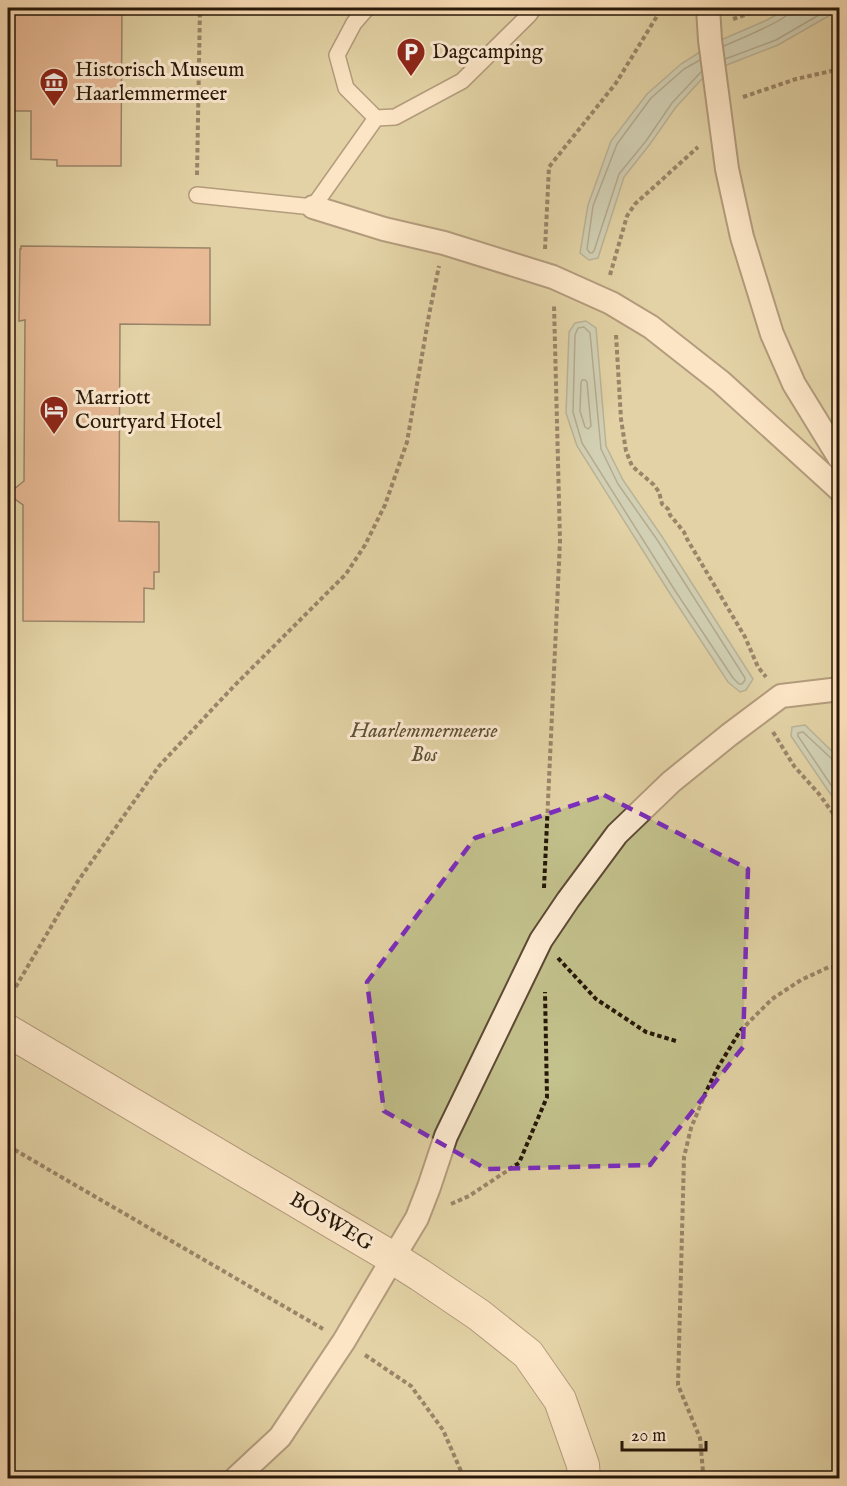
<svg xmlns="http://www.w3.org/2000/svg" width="847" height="1486" viewBox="0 0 847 1486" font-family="'IM FELL English',serif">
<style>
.green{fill:#c3c18c;stroke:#746c4a;stroke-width:1.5}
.water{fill:#9fbdae;stroke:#6f7b6c;stroke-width:1.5}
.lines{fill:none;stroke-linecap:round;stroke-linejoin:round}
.shore{stroke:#626a5b;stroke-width:1.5}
.building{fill:#d38f6e;stroke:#261708;stroke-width:1.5}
.service-casing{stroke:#5c4934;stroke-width:18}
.pedestrian-casing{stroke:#5c4934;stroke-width:26}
.minor-casing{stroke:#5c4934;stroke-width:34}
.path{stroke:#261708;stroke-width:4;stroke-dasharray:4.5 3;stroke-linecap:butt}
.service{stroke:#fdebd2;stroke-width:15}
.pedestrian{stroke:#fdebd2;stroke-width:22}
.minor{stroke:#fdebd2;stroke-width:32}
.marked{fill:none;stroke:#7b2cbf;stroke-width:4.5;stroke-dasharray:12 8;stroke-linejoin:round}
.labels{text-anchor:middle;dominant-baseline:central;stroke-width:6;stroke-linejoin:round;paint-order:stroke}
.poi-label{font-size:21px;fill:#261708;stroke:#fdebd2;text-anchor:start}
.park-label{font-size:21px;font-style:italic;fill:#5d5236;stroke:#fdebd2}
.street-label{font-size:21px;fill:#261708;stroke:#fdebd2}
</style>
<rect width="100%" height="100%" fill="#fce0b9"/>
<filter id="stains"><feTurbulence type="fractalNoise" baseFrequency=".00333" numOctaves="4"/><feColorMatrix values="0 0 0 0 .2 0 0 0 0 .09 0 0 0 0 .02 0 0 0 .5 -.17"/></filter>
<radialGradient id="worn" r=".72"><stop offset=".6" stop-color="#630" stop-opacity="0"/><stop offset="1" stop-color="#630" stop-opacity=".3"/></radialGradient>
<rect class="green" x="8" y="8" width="831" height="1470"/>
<g class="water">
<path d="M789,8H839V10L778,45L724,66L704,77L700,81L676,107L650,144L624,177L598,258L589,260L580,253L588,205L611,141L647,94L681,64L700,52L721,40L765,21Z"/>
<path d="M586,321L596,328L606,446L623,480L663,538L753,679L746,690L740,692L728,682L669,592L577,446L566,413L569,332L575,323Z"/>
<path d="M805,725L839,758V805L827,789L791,736L792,727Z"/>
</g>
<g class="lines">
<g class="shore">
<path d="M724,46C735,41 785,21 790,12C791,11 790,9 790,8"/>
<path d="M725,59L776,40L831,8"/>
<path d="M700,60L684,69L651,98L617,144L593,206L587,249L590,253H592L594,251L619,174L646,141L672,103L701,72"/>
<path d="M584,327L590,333L601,449L618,484L658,541L745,678V680L742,684H739L733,678L674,589L582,443L573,412L575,335L578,328Z"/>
<path d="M582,380H585L587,382L591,426L588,429L585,427L580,411L581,383Z"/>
<path d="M840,762L833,760L803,732L798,733V736L831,785L840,795"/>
</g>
</g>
<g class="building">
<path d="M8,8H122L121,166H57V160L31,159V111H8Z"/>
<path d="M21,246L210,248V325L120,324L119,521L159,522V572H154V589L144,588V622L23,621V505L8,494L24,481L25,320L19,321L20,249H21Z"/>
</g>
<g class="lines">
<g class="service-casing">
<g id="service">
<path d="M367,8L354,23L337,55L346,88L376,118L395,117L462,81L529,15L534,8"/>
<path d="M197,195L313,207L376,118"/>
</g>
</g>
<g class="pedestrian-casing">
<g id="pedestrian">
<path d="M708,8L710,40L727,169L742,237L772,334L794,384L840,459"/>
<path d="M313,207L384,229L444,243L553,277L611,303L651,327L721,382L840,490"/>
<path d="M236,1478L280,1437L344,1341L393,1258L417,1218L429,1187L446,1136L541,940L568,900L617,834L671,782L729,735L781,696L840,689"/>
</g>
</g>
<g class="minor-casing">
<path id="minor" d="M8,1031L393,1258L420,1275L479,1315L528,1354L560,1400L583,1465L584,1478"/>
</g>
<g class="path">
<path d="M733,19L765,8"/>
<path d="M743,97L796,79L840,69"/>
<path d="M197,175L200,8"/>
<path d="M545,249L549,167L616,83L662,8"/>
<path d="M610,275L627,216L635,204L698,147"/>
<path d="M616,335L621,419L626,451L632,466L654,485L659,492L662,504L668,509L670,515L684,532L687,539L745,637L758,667L766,677"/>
<path d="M773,732L794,766L819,794L840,823"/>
<path d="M544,888L560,541L554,305"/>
<path d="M558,958L596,999L646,1032L676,1041"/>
<path d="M8,1000L78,881L159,766L234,686L346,574L365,545L385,505L407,442L429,315L439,266"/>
<path d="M8,1146L323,1329"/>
<path d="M451,1204L469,1196L519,1163L547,1097L545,992"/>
<path d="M365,1355L411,1386L443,1430L464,1478"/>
<path d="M701,1478L703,1472L700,1438L678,1385L684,1157L691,1128L706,1092L717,1069L740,1031L772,999L801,980L829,967H840"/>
</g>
<use href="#service" class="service"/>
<use href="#pedestrian" class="pedestrian"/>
<use href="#minor" class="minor"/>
</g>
<path d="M0 0H847V1486H0ZM604,795L748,869L743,1047L650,1165L486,1169L384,1111L367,982L475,838Z" fill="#fce0b9" fill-opacity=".55" fill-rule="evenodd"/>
<path class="marked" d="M604,795L748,869L743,1047L650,1165L486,1169L384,1111L367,982L475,838Z"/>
<defs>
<g id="parking-pin" transform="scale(1.5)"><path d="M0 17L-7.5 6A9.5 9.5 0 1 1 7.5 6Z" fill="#8f2418" stroke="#fdebd2"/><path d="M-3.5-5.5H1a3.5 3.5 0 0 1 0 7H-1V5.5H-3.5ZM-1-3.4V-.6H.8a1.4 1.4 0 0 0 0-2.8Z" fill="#fff"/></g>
<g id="museum-pin" transform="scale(1.5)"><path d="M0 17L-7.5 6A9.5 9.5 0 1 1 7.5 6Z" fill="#8f2418" stroke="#fdebd2"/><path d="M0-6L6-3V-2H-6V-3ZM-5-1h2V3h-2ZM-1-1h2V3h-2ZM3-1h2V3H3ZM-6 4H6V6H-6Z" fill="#fff"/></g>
<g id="hotel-pin" transform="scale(1.5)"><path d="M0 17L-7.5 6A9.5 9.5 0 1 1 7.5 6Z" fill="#8f2418" stroke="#fdebd2"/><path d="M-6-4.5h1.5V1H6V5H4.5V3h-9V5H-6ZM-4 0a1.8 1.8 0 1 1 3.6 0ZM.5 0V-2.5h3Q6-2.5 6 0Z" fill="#fff"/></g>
</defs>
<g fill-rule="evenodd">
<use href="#parking-pin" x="411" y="52"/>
<use href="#museum-pin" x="54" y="82"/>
<use href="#hotel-pin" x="54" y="410"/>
</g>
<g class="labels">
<g class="poi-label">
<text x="432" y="52">Dagcamping</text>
<text x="75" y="70">Historisch Museum<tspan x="75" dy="24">Haarlemmermeer</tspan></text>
<text x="75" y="398">Marriott<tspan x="75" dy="24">Courtyard Hotel</tspan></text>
</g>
<g class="park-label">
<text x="424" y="731">Haarlemmermeerse<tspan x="424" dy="24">Bos</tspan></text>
</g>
<g class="street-label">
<text transform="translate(331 1222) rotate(31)">BOSWEG</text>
</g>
</g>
<rect width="847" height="1486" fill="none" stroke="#fce0b9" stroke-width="30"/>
<rect x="9" y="9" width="829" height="1468" fill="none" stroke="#261708" stroke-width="3"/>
<rect x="15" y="15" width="817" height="1456" fill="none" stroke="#261708" stroke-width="1.5"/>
<path d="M622 1441v9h84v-9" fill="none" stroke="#261708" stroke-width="3"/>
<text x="631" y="1441" font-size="18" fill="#261708" stroke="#fdebd2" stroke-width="4.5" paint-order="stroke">20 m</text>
<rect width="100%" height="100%" filter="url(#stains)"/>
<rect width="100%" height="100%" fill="url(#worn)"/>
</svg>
